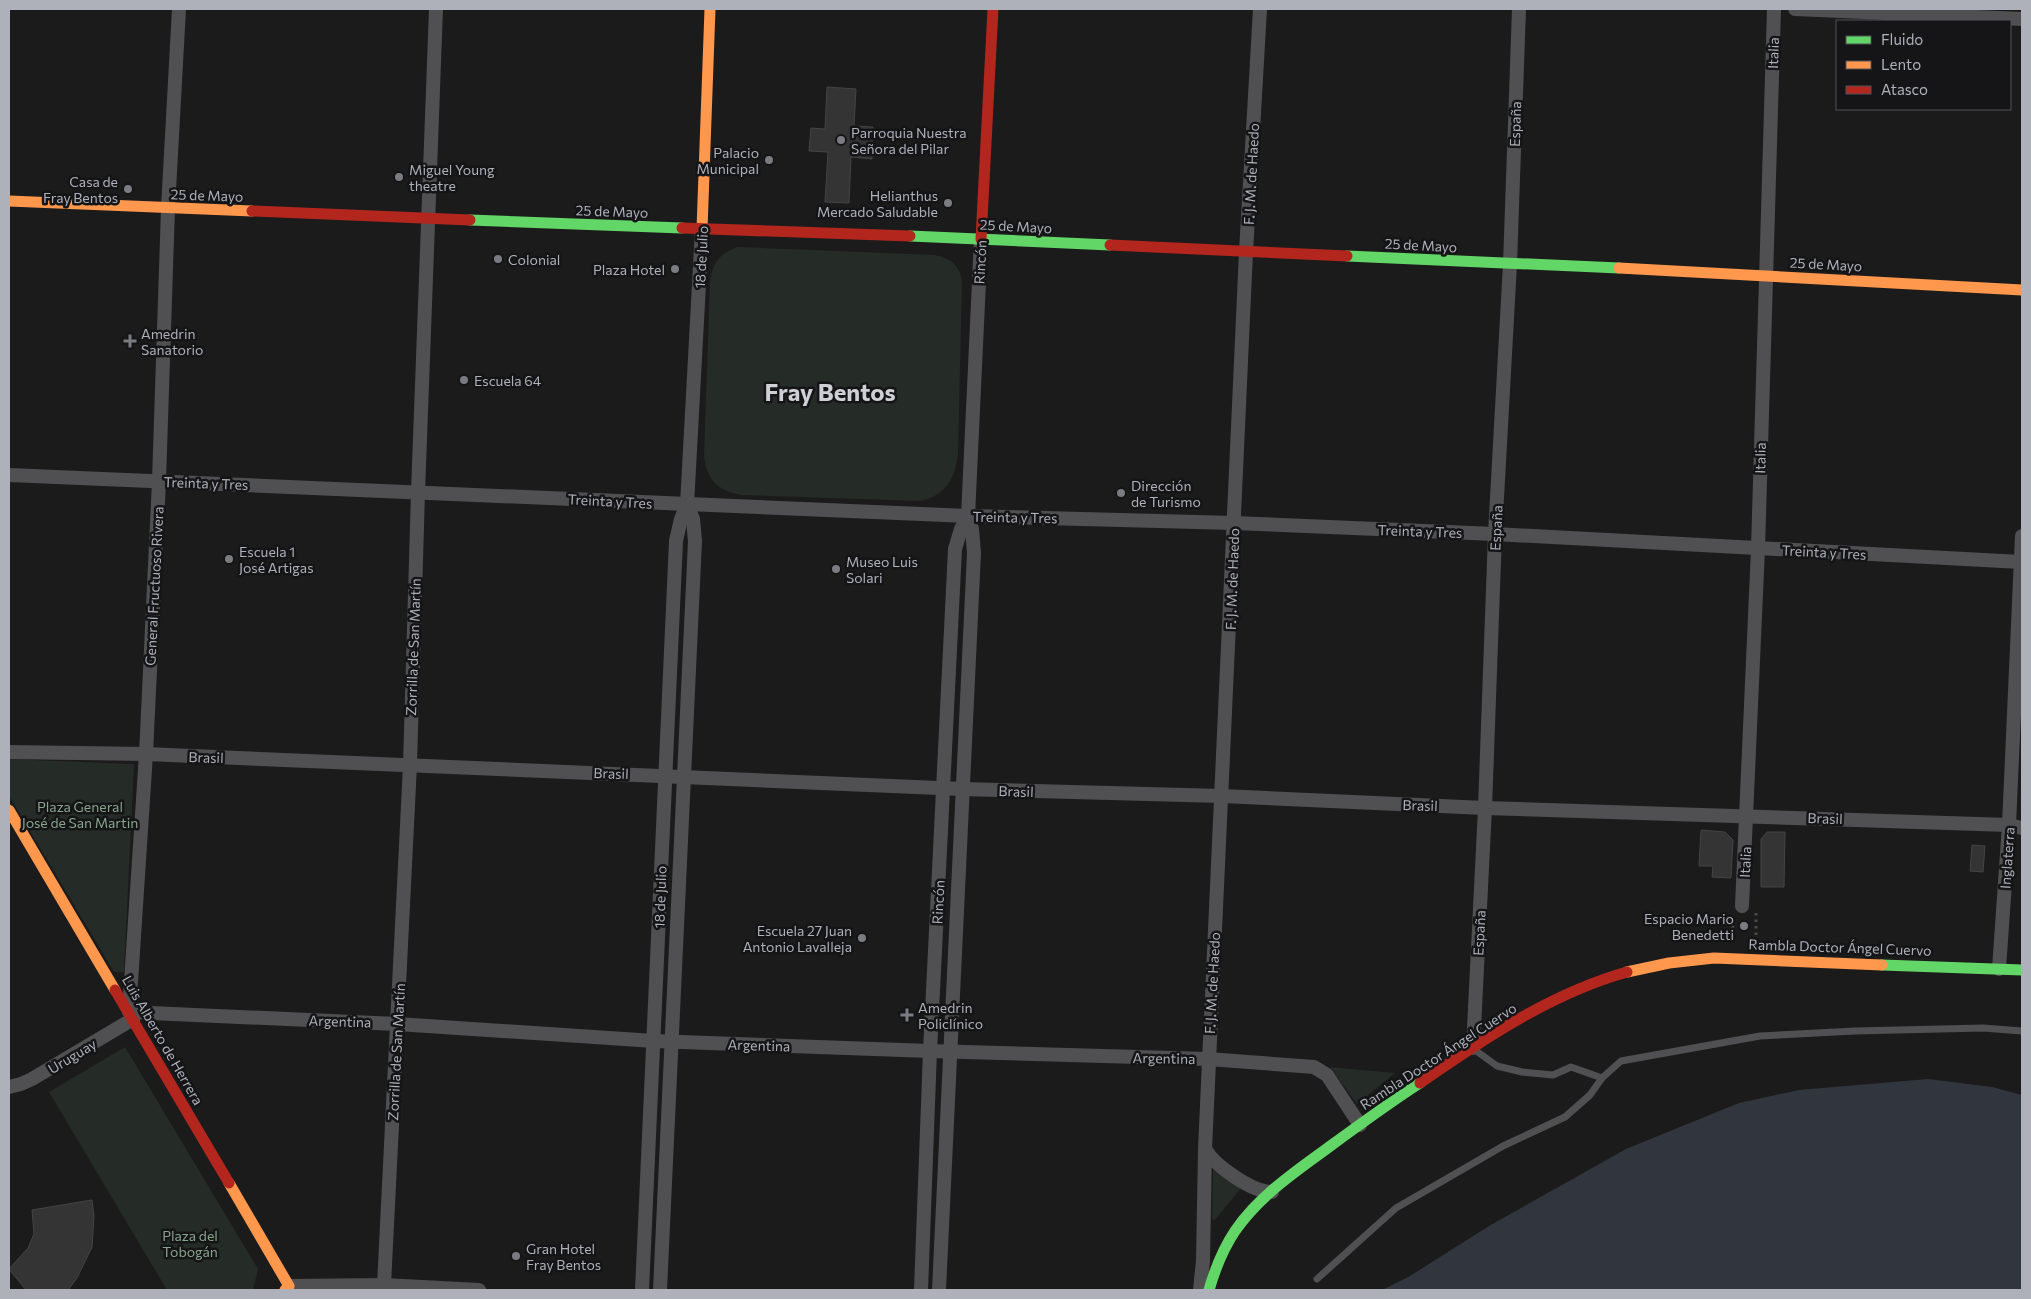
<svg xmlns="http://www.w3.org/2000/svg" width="2031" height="1299" viewBox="0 0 2031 1299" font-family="Commissioner,sans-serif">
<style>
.green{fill:#252b26}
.water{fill:#31363e}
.building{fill:#343435;stroke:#444447}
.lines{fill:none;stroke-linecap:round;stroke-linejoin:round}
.path{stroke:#4b4c4e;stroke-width:3;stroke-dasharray:2.5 4;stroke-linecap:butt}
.lane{stroke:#505053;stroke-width:7}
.street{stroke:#505053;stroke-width:14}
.fast{stroke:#63d668;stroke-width:11}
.slow{stroke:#ff974d;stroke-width:11}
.jam{stroke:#b3261e;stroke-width:11}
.poi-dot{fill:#7b7c82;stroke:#151517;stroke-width:2}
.labels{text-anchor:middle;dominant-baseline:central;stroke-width:5;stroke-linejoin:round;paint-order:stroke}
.street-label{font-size:14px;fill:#aeb0ba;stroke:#151517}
.poi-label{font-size:14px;fill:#aeb0ba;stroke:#151517;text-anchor:start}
.park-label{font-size:14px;fill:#87a38b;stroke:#151517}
.town-label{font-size:24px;font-weight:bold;fill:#ced0d6;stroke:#151517}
</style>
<rect width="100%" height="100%" fill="#1b1b1b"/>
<g class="green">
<path d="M737,247L935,255C951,259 959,264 962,281L958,455C955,479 945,496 920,501L741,495C716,490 706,479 704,454L710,283C712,263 719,254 737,247Z"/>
<path d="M9,759L134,764L124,972H114L9,796Z"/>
<path d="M125,1047L258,1269L253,1290H167L49,1092Z"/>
<path d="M1330,1067L1395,1073L1357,1104Z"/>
<path d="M1213,1169L1241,1188L1214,1221L1212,1218Z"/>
</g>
<path class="water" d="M1928,1079L1992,1087L2022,1095V1290H1382L1410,1276L1489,1226L1626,1149L1739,1103L1799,1090Z"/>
<g class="building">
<path d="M827,87L856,89L854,126L873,127L872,159L851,157L849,203L825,202L828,152L809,151L811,128L825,129Z"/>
<path d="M1701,830L1725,832L1733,840L1731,878L1712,877L1713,866H1699Z"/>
<path d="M1767,832H1785L1784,887H1761V839Z"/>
<path d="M1972,845L1985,846L1983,872L1970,871Z"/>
<path d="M92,1200L94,1216L92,1247L77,1278L68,1290H26L9,1269L28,1248L34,1234L32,1210Z"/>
</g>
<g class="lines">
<g class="path">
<path d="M1756,913V941"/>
<path d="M1732,941L1733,917"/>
</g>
<g class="lane">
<path d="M1475,1050L1497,1066L1522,1072L1553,1075L1571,1067L1602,1078"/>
<path d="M1317,1279L1396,1208L1503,1146L1565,1117L1590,1095L1602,1078L1621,1061L1760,1036L1855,1031L1983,1028L2022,1031"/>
</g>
<g class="street">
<path d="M179,9L168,208L159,481L146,754L129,1012L397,1024L654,1041L930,1051L1208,1059L1314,1067L1327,1075L1360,1125"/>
<path d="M1260,9L1246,252L1205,1149C1215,1166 1252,1192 1272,1192"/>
<path d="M1795,9L2022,19"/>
<path d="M9,475L968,516L1234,523L1495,534L2021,562"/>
<path d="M9,752L146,754L962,789L1222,796L1485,808L2009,825L2022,828"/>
<path d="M1742,906L1758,549L1774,9"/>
<path d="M1999,969L2009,825L2022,536"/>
<path d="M1473,1048L1485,808L1495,534L1510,264L1519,9"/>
<path d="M9,1087L21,1084L32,1079L133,1019"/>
<path d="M384,1285L410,765L418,492L436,9"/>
<path d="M289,1286L384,1285L479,1290"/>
<path d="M642,1290L676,541L681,519L687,505L702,229"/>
<path d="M660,1290L695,541L693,519L687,505"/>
<path d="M921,1290L930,1051L955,549L961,529L968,516"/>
<path d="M939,1290L974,553L972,529L968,516L981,239"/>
<path d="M1200,1290L1203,1261L1205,1149"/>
</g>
<g class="fast">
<path d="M470,220L682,228"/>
<path d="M910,236L1110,245"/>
<path d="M1347,256L1619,268"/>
<path d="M1882,965L2022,970"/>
<path d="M1209,1290C1215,1269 1223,1249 1235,1231C1259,1196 1296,1171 1329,1147C1359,1125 1389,1103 1420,1083"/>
</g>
<g class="slow">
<path d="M9,201L252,211"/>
<path d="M702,229L710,9"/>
<path d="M1619,268L2022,290"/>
<path d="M9,810L115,990"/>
<path d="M1627,972L1669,963L1714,958L1882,965"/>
<path d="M229,1183L289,1286L285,1290"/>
</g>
<g class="jam">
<path d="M252,211L470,220"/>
<path d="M682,228L910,236"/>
<path d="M981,239L993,9"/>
<path d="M1110,245L1347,256"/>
<path d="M115,990L229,1183"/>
<path d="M1420,1083C1483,1039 1552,993 1627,972"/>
</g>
</g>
<g class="poi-dot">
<circle cx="841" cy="140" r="5"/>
<circle cx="769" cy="160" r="5"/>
<circle cx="399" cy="177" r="5"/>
<circle cx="128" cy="189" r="5"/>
<circle cx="948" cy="203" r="5"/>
<circle cx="498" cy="259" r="5"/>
<circle cx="675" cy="269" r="5"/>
<path d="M127.5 333.5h5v5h5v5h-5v5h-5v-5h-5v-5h5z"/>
<circle cx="464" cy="380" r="5"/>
<circle cx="1121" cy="493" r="5"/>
<circle cx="229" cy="559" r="5"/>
<circle cx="836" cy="569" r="5"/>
<circle cx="1744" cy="926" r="5"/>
<circle cx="862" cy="938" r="5"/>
<path d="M904.5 1007.5h5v5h5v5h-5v5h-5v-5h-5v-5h5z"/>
<circle cx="516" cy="1256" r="5"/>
</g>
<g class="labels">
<g class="street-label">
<text transform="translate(1773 53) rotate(-88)">Italia</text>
<text transform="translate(1515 124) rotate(-88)">España</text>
<text transform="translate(1251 174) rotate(-87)">F. J. M. de Haedo</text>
<text transform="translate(207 195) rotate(2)">25 de Mayo</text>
<text transform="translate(612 211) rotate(2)">25 de Mayo</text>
<text transform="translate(1016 226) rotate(3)">25 de Mayo</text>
<text transform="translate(1421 245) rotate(3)">25 de Mayo</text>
<text transform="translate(701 257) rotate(-87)">18 de Julio</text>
<text transform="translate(980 262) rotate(-87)">Rincón</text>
<text transform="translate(1826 264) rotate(3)">25 de Mayo</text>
<text transform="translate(1760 458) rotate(-89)">Italia</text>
<text transform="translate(206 483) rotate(2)">Treinta y Tres</text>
<text transform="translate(610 501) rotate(3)">Treinta y Tres</text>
<text transform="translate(1015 517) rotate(1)">Treinta y Tres</text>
<text transform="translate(1496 528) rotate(-87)">España</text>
<text transform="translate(1420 531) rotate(2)">Treinta y Tres</text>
<text transform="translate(1824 552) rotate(3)">Treinta y Tres</text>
<text transform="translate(1232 579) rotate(-88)">F. J. M. de Haedo</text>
<text transform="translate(154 586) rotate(-87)">General Fructuoso Rivera</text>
<text transform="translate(413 647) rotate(-88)">Zorrilla de San Martín</text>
<text transform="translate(206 757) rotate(2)">Brasil</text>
<text transform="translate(611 773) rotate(2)">Brasil</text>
<text transform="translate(1016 791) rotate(2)">Brasil</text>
<text transform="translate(1420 805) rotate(2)">Brasil</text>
<text transform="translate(1825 818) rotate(2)">Brasil</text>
<text transform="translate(2007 858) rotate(-86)">Inglaterra</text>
<text transform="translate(1745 862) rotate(-87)">Italia</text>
<text transform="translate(660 897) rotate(-88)">18 de Julio</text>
<text transform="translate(938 902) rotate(-87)">Rincón</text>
<text transform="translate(1479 933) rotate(-87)">España</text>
<text transform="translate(1840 947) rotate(2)">Rambla Doctor Ángel Cuervo</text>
<text transform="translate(1212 983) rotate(-87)">F. J. M. de Haedo</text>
<text transform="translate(340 1021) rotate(2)">Argentina</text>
<text transform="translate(163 1040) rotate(60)">Luis Alberto de Herrera</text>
<text transform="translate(759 1045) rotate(2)">Argentina</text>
<text transform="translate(396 1052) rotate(-87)">Zorrilla de San Martín</text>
<text transform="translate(72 1056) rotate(-31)">Uruguay</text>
<text transform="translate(1438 1056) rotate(-33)">Rambla Doctor Ángel Cuervo</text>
<text transform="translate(1164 1058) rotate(1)">Argentina</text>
</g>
<g class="poi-label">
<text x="851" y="132">Parroquia Nuestra<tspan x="851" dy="16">Señora del Pilar</tspan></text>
<text x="759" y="152" text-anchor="end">Palacio<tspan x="759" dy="16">Municipal</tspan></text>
<text x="409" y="169">Miguel Young<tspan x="409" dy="16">theatre</tspan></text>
<text x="118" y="181" text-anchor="end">Casa de<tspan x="118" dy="16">Fray Bentos</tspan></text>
<text x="938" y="195" text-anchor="end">Helianthus<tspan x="938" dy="16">Mercado Saludable</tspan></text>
<text x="508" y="259">Colonial</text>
<text x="665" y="269" text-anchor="end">Plaza Hotel</text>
<text x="141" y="333">Amedrin<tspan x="141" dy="16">Sanatorio</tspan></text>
<text x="474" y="380">Escuela 64</text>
<text x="1131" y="485">Dirección<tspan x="1131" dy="16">de Turismo</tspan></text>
<text x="239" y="551">Escuela 1<tspan x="239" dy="16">José Artigas</tspan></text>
<text x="846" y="561">Museo Luis<tspan x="846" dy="16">Solari</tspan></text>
<text x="1734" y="918" text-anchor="end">Espacio Mario<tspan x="1734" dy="16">Benedetti</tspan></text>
<text x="852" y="930" text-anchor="end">Escuela 27 Juan<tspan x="852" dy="16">Antonio Lavalleja</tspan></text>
<text x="918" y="1007">Amedrin<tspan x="918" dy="16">Policlínico</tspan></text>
<text x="526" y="1248">Gran Hotel<tspan x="526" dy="16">Fray Bentos</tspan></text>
</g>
<g class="park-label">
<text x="80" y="806">Plaza General<tspan x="80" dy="16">José de San Martin</tspan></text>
<text x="190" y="1235">Plaza del<tspan x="190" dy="16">Tobogán</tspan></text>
</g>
<g class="town-label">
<text x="830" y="391">Fray Bentos</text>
</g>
</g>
<rect width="2031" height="1299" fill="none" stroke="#aeb0ba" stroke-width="20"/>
<rect x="1836" y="20" width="175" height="90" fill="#151517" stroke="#525358"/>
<rect x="1846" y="36" width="25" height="8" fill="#63d668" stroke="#525358"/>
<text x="1881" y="45" font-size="15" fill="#aeb0ba">Fluido</text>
<rect x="1846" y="61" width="25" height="8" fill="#ff974d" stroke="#525358"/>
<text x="1881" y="70" font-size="15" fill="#aeb0ba">Lento</text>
<rect x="1846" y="86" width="25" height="8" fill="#b3261e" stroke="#525358"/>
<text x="1881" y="95" font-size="15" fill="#aeb0ba">Atasco</text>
</svg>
